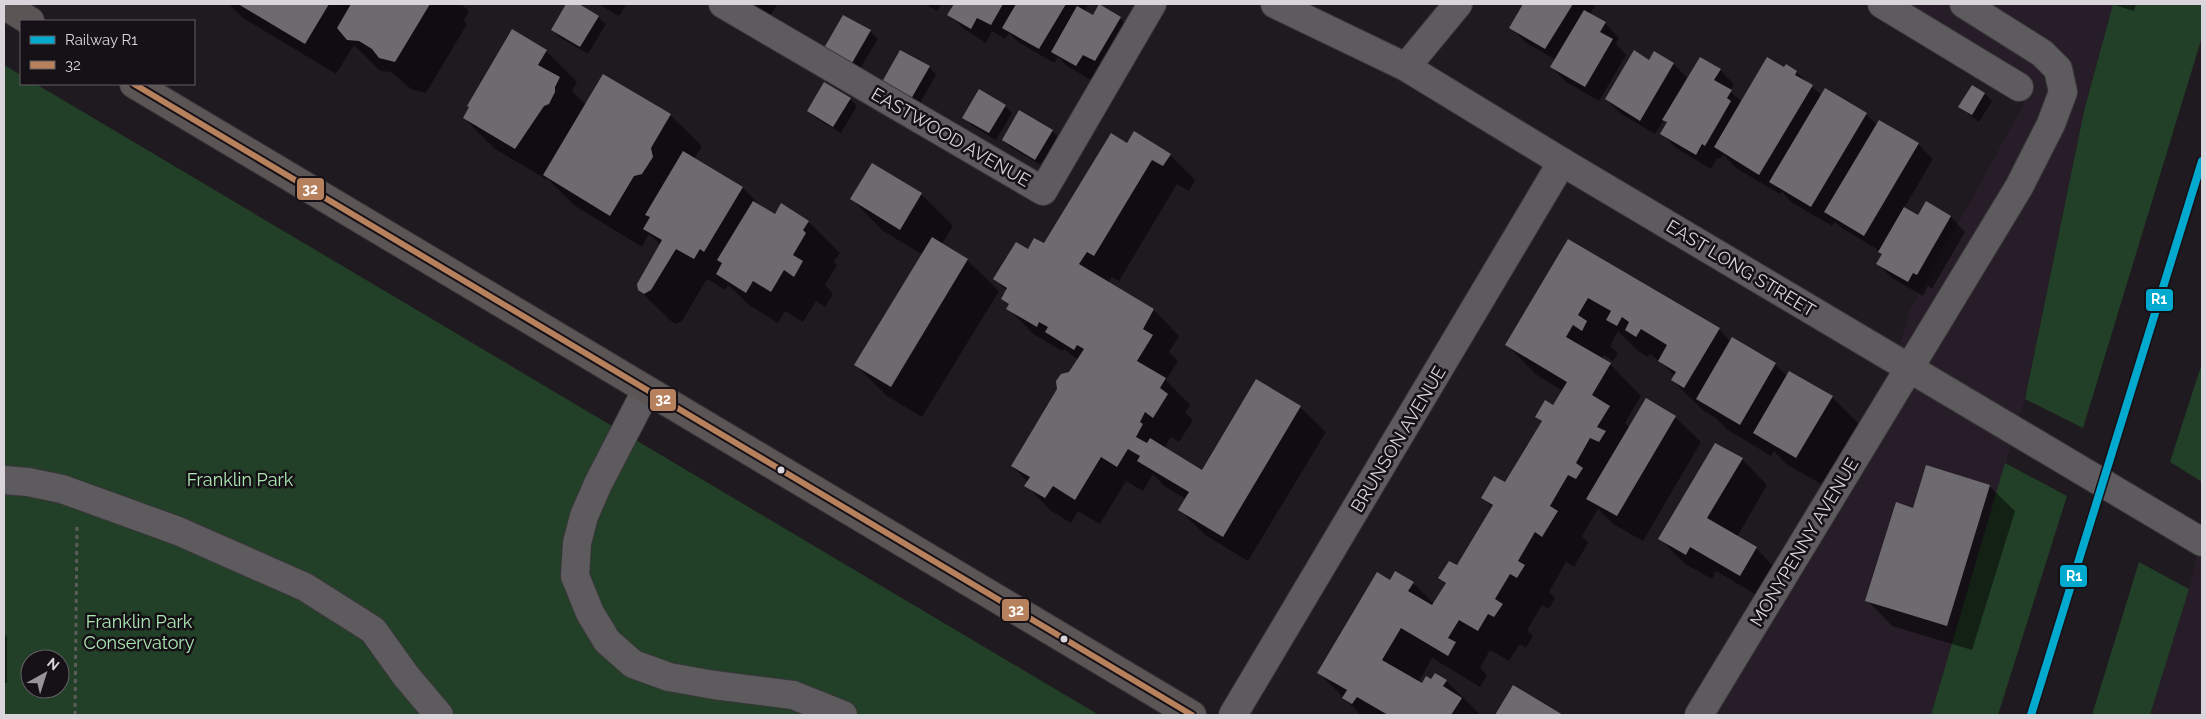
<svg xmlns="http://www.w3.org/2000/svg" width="2206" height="719" viewBox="0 0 2206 719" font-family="Raleway,sans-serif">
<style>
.built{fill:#271d28}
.green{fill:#223f27;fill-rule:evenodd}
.shadow{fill:#0007}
.building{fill:#6e6b70}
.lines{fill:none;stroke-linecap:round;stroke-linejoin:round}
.minor-casing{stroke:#3a373a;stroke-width:30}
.major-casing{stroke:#3a373a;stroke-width:30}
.path{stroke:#5d5b5d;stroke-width:3;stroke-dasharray:4 4;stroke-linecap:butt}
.minor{stroke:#5e5b5e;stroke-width:28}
.major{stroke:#5b5556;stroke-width:28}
.bus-1-casing{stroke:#161017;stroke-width:10}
.bus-1{stroke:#b6815c;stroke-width:6}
.rail-1-casing{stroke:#161017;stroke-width:11}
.rail-1{stroke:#00a9ce;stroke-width:8}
.bus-dot{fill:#dad5da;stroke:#161017;stroke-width:2}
.labels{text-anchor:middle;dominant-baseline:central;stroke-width:5;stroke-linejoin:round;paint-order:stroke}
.street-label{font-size:18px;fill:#dad5da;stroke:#161017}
.park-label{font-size:18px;fill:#abe8b1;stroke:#161017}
.line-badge{stroke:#161017;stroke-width:2}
.badge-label{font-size:14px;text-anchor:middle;font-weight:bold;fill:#fff}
</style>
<rect width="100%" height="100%" fill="#1f1a1f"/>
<g class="built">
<path d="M1889,4H2113L2084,111L2025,399L1931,715H1693L1890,384L1908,314L2024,104L2026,88Z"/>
<path d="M2202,533V715H2150L2189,589Z"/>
</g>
<g class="green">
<path d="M2113,4H2202V37L2083,428L2025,399L2084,111Z"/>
<path d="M4,65L21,75V84H36L1099,715H4ZM30,659H60V689H30Z"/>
<path d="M2202,363V482L2170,462Z"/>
<path d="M2005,463L2067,496L1998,715H1931Z"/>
<path d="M2139,562L2189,589L2150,715H2092Z"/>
</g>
<g class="shadow">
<path d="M229,4H461L469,11L464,20L467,24L426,93L411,89L391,72L380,71L354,45L336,74L243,18Z"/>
<path d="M568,4H577L598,17L606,24L588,54L559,37L552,30Z"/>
<path d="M598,4H627L619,16Z"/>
<path d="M750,4H778L770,16Z"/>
<path d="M925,4H941L937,11Z"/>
<path d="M955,4H1085L1088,6L1084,12L1093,17L1120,18L1134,33L1110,75L1098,68L1091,80L1067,66L1058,57L1054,63L1018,42L1009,33L1005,39L992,31L986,43L964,29L949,15Z"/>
<path d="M1525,4H1596L1590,14L1605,23L1619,38L1616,44L1626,55L1599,101L1566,82L1552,67L1556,60L1525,42L1511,27Z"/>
<path d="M2111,4H2136L2134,11Z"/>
<path d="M843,16L870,31L878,39L859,70L833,55Z"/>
<path d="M546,51L577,82L572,91L586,105L670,115L702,146L694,159L743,188L764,209L775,216L781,205L809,222L840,253L834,262L837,265L825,285L833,294L825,307L816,301L803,322L785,311L778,323L749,305L728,285L725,290L707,279L682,321L676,324L671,321L639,290L661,245L649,234L642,247L575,206L547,178L546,179L495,149L464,118Z"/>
<path d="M1654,53L1674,64L1688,79L1720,70L1734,84L1730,91L1742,102L1784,69L1796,72L1822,96L1866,114L1877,125L1918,144L1933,159L1904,208L1918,216L1926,203L1951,217L1965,232L1932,289L1928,286L1923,296L1892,278L1878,264L1883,255L1880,251L1840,227L1835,221L1832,226L1791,202L1782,192L1780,194L1736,168L1723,155L1720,159L1717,158L1711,169L1676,148L1662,134L1668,124L1664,120L1655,134L1621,114L1606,99L1650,61Z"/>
<path d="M929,67L936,75L919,105L890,89Z"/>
<path d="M1985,94L1992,101L1979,122L1960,107Z"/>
<path d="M850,99L857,106L841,133L816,118L809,111Z"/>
<path d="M1005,106L1012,113L996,140L971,125L964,117Z"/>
<path d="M1052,131L1059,138L1043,166L1010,147L1003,140Z"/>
<path d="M1127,145L1170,155L1195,180L1189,191L1177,184L1119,281L1112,277L1108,283L1154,310L1179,336L1169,352L1178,361L1166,380L1190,405L1185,413L1193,420L1179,442L1171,437L1165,447L1202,472L1300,407L1326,432L1248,561L1205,535L1180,510L1186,499L1164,486L1153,474L1143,491L1126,481L1100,524L1078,511L1071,523L1051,511L1026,485L1028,482L1012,466L1078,360L1064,349L1062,351L1033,334L1008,308L1010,305L1003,299L1007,291L995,279L1028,251L1045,245Z"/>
<path d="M873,165L921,194L953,226L942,244L967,260L999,291L922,417L887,396L856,365L923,255L883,231L852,199Z"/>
<path d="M1569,240L1719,329L1731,342L1733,339L1775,364L1787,376L1832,397L1863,428L1828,488L1786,464L1774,451L1771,456L1728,430L1716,418L1704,411L1672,380L1675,376L1665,366L1650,354L1648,357L1638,351L1618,331L1610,346L1618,353L1613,361L1604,355L1602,359L1610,364L1641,396L1625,423L1630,428L1675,417L1701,442L1643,541L1613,524L1598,509L1582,536L1588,543L1574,567L1566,562L1549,592L1555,598L1549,609L1542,605L1527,630L1533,636L1526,648L1520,644L1509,661L1490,650L1480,668L1487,675L1480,687L1432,658L1418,683L1423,685L1432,681H1446L1478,712V715H1361L1319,673L1390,582L1413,583L1434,604L1446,585L1440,578L1458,567L1493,508L1483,498L1506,484L1542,422L1537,417L1554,407L1563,391L1538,376L1507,345Z"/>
<path d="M1742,459L1767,485L1737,537L1756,548L1781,574L1765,600L1716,571L1712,579L1685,564L1660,539Z"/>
<path d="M1989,486L2015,511L1972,650L1892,626L1867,600L1914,509Z"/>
<path d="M4,633L7,637V683H4Z"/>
<path d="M1513,687L1561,715H1497Z"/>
</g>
<g class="building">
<path d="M238,4H329L305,44Z"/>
<path d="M351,4H430L395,62L379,58L372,49L359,41L347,40L337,28Z"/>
<path d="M566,4H579L599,16L580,47L551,30Z"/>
<path d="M954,4H1003L991,25L977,18L971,29L947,15Z"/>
<path d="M1016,4H1066L1039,49L1002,28Z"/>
<path d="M1099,4L1121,17L1095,61L1083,55L1076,66L1051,52L1077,6L1093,15Z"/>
<path d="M1523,4H1573L1545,49L1509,28Z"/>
<path d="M1584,10L1606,22L1600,32L1613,39L1585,87L1550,67Z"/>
<path d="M843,15L871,30L852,63L824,48Z"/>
<path d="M512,29L547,50L538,65L560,77L555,87V92L549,104L544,106L515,149L463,118L469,107L467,106Z"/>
<path d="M900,50L930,66L911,99L882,82Z"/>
<path d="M1634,50L1649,60L1654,51L1674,63L1640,121L1605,99Z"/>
<path d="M1700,57L1721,69L1714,80L1732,90L1727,98L1731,101L1705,146L1702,144L1696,155L1660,134L1667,122L1662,120Z"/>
<path d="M1767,57L1784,67L1786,64L1797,71L1795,75L1813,85L1759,175L1714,147Z"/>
<path d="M603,74L671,114L651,148L653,157L642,174L634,176L610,216L543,175Z"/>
<path d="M824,82L851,98L833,127L807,111Z"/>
<path d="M1972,85L1985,93L1972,115L1958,107Z"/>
<path d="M1825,88L1867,113L1811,207L1769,182Z"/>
<path d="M979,89L1006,105L989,133L962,118Z"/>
<path d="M1019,110L1053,130L1035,160L1002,140Z"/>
<path d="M1879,120L1919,143L1864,236L1824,212Z"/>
<path d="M1134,131L1171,154L1163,166L1152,160L1094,256L1087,252L1079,264L1154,309L1143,329L1153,335L1137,361L1166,378L1160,388L1168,394L1153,418L1145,412L1140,422L1143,424L1136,437L1147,443L1150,438L1202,470L1256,379L1301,406L1223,537L1178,510L1189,492L1137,461L1140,456L1128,449L1117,467L1101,457L1075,500L1053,486L1045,498L1024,486L1030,477L1011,466L1057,389L1056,381L1061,374L1069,372L1084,349L1077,345L1074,350L1045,332L1048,327L1039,322L1037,327L1006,309L1009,304L1001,299L1007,288L993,279L1016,242L1028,249L1034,238L1044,243L1111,133L1127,143Z"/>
<path d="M683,151L743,187L704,252L700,249L694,259L676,249L651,290L644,294L638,290L637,284L662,240L643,229L650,217L645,215Z"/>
<path d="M872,163L922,193L900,230L850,199Z"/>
<path d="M753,201L775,214L781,203L809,221L803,230L806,233L793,255L803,261L794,277L784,270L771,292L753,281L746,293L716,274L722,263L717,260Z"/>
<path d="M1926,201L1951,216L1917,275L1913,273L1908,282L1876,264L1882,254L1878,252L1904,207L1918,215Z"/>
<path d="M932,237L968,259L891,387L854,365Z"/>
<path d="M1568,239L1720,328L1684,388L1671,380L1676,372L1658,361L1667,345L1641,329L1636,337L1625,330L1629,322L1622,317L1617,326L1606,320L1611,311L1588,298L1578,315L1587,321L1582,331L1573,325L1566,337L1611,363L1592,395L1610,406L1597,427L1606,431L1599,442L1590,438L1576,463L1583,468L1576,479L1568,475L1550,506L1558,511L1542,537L1535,532L1518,561L1525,565L1517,578L1510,574L1495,599L1503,604L1494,617L1488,614L1478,631L1459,620L1448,638L1456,642L1448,656L1401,628L1382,660L1422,683L1426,676L1431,679L1435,673L1447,680L1443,686L1462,698L1451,715H1388L1357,697L1352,704L1342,698L1347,690L1317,673L1377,572L1390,580L1395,571L1414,582L1408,591L1432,605L1446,583L1438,578L1449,561L1457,565L1493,505L1481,498L1494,476L1505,482L1542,421L1535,417L1545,400L1553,405L1567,382L1505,345Z"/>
<path d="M1732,337L1776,363L1740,425L1696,399Z"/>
<path d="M1789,371L1833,396L1796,458L1753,433Z"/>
<path d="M1646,398L1676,416L1617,516L1586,499Z"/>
<path d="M1715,443L1743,458L1707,518L1757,547L1740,576L1690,547L1686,555L1658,539Z"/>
<path d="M1926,465L1990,485L1947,626L1865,601L1896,502L1913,508Z"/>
<path d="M1513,685L1563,715H1495Z"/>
</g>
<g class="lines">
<g class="minor-casing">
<g id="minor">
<path d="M723,4L1043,191L1152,4"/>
<path d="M1275,4L1406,67L1562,162L2202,542"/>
<path d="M1882,4L2019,87"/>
<path d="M1406,67L1458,4"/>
<path d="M646,391L598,484L584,516L577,543L575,576L590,613L607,641L633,664L669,677L714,685L793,695L843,715"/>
<path d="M4,480L28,482L62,489L178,531L305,587L373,630L406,676L439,715"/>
<path d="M1233,715L1562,162"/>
<path d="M1699,715L2019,187L2051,124L2063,92L2058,69L2042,53L1964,4"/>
</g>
</g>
<g class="major-casing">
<g id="major">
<path d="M4,5L30,21"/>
<path d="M134,84L1192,715"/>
</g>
</g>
<path class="path" d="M75,715L77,526"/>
<use href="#minor" class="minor"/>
<use href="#major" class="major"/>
<g class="bus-1-casing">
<path id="bus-1" d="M134,84L1192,715"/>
</g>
<use href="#bus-1" class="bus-1"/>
<g class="rail-1-casing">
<path id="rail-1" d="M2031,715L2202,161"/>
</g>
<use href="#rail-1" class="rail-1"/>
</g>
<g class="bus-dot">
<circle cx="781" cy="470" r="4.5"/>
<circle cx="1064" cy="639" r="4.5"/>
</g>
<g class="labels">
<g class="street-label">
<text transform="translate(951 137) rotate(30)">EASTWOOD AVENUE</text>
<text transform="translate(1741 268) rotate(31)">EAST LONG STREET</text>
<text transform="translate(1398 439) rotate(-59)">BRUNSON AVENUE</text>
<text transform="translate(1804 542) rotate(-59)">MONYPENNY AVENUE</text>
</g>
<g class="park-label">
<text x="240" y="479">Franklin Park</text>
<text x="139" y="621">Franklin Park<tspan x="139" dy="21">Conservatory</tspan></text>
</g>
</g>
<g class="line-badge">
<rect x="296" y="177" width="29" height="24" rx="5" fill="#b6815c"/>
<rect x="2145" y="288" width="29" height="24" rx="5" fill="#00a9ce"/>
<rect x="649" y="388" width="28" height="24" rx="5" fill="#b6815c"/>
<rect x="2059" y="564" width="29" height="24" rx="5" fill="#00a9ce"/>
<rect x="1001" y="598" width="29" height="24" rx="5" fill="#b6815c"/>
</g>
<g class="badge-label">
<text x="310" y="194">32</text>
<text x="2159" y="304">R1</text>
<text x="663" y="404">32</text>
<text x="2074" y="581">R1</text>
<text x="1016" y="615">32</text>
</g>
<rect width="2206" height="719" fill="none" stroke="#dad5da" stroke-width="10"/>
<rect x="20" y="20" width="175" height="65" fill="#161017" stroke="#645f65"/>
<rect x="30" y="36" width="25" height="8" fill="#00a9ce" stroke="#645f65"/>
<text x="65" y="45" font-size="15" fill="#dad5da">Railway R1</text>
<rect x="30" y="61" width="25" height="8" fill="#b6815c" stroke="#645f65"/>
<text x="65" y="70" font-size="15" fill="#dad5da">32</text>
<g transform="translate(45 674) rotate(39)"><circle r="24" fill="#161017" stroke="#645f65"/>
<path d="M0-4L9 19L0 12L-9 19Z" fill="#999499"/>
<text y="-8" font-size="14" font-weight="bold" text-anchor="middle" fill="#dad5da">N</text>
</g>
</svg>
